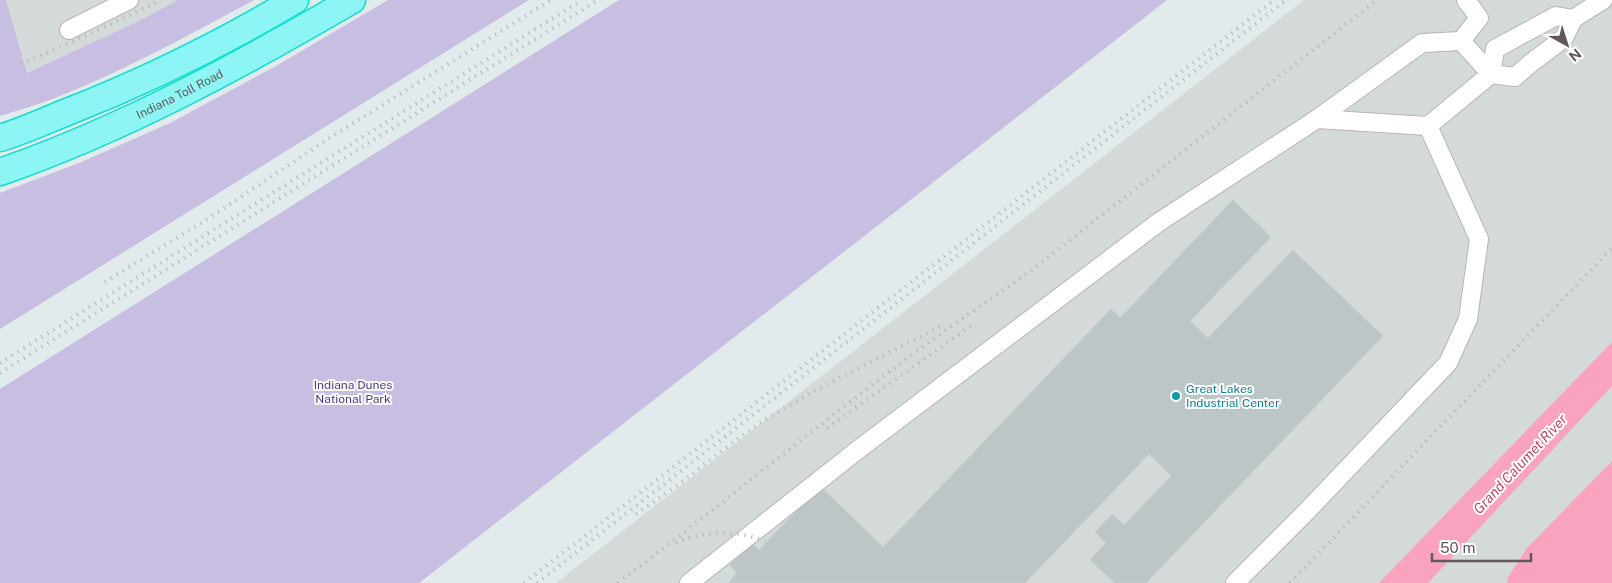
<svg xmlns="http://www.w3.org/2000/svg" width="1612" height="583" viewBox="0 0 1612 583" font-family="'Public Sans',sans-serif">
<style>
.industrial{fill:#d3dad9}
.green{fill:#c7bee2}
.water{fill:#f9a3bf}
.building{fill:#bdc6c6;stroke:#c0d0ce}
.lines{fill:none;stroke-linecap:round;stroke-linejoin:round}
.minor-casing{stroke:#bbb3b5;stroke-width:20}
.highway-casing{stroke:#0edece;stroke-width:29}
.minor{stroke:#fff;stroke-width:18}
.highway{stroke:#8df6f4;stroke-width:26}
.rail{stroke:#b3b2b2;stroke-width:4;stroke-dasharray:1 6;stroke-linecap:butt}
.culture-dot{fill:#0f9aa8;stroke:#fff;stroke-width:2}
.labels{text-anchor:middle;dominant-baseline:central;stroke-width:4;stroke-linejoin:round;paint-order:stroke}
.street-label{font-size:12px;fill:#61595b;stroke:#fff}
.park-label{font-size:12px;fill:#4d3980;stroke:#fff}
.culture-label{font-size:12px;fill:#0d838f;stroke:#fff;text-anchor:start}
.water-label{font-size:14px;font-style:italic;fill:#ba4865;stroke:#fff}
</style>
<rect width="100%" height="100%" fill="#e1ebeb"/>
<g class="industrial">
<path d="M6,0H178L139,21L27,73Z"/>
<path d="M1304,0H1612V583H556Z"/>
</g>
<g class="green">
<path d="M0,0H6L27,73L139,21L178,0H254C189,35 124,71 55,98C37,105 18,110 0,116Z"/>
<path d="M388,0H529L0,329V193L79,163L170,123L276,66Z"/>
<path d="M619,0H1167L419,583H0V389Z"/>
</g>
<g class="water">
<path d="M1612,342V386L1428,583H1379Z"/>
<path d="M1612,461V583H1507L1508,577L1527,548Z"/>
</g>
<path class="building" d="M1233,200L1271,237L1190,321L1208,338L1293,250L1383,336L1146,583H1115L1090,560L1106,543L1095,532L1112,514L1124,525L1171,476L1149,454L1025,583H728L737,573L730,565L751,543L759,550L820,486L883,547L1111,309L1120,318Z"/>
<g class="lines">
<g class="minor-casing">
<g id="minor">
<path d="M1466,0L1479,18L1461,41L1491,74L1515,77L1531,63L1564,38L1573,19"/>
<path d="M1573,19L1603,0"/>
<path d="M69,30L129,0"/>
<path d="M1317,119L1422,43L1461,41"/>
<path d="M689,583L859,449L1159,222L1317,119L1428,126L1491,74L1495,49L1556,16L1573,19"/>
<path d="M1235,583L1305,513L1448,363L1468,319L1479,239L1428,126"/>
</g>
</g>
<g class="highway-casing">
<g id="highway">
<path d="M0,138C23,131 45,121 67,112C146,81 223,43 295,0"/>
<path id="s1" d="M0,172C124,129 239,66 352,0"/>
</g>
</g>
<use href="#minor" class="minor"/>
<use href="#highway" class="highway"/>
<g class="rail">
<path d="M21,64L83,37L161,0"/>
<path d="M105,282L209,218L331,137L551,0"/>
<path d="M0,363L582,0"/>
<path d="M0,373L598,0"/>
<path d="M827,428L974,324"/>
<path d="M636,514L678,485L732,443L766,419L814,391L941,326"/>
<path d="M676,543C705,530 735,530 765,541"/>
<path d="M524,583L1274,0"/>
<path d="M537,583L1286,0"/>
<path d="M618,583C712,512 803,437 897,366C941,332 988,302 1033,269L1377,0"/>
<path d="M1290,583L1612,248"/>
</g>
</g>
<circle class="culture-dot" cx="1176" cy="396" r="5"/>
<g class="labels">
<g class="street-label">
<text stroke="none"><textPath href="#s1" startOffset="196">Indiana Toll Road</textPath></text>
</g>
<g class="park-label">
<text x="353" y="385">Indiana Dunes<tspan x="353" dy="14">National Park</tspan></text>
</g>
<g class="culture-label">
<text x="1186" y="389">Great Lakes<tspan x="1186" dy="14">Industrial Center</tspan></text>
</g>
<g class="water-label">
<text transform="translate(1520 464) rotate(-47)">Grand Calumet River</text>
</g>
</g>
<g transform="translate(1567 45) rotate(141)" stroke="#ffffff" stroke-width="4" paint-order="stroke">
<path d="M0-4L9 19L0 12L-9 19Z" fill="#61595b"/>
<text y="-8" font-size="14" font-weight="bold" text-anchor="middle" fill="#61595b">N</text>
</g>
<path d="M1432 553v8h99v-8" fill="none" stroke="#61595b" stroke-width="2.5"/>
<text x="1440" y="553" font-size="15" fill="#61595b" stroke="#ffffff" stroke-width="4" paint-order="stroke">50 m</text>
</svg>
